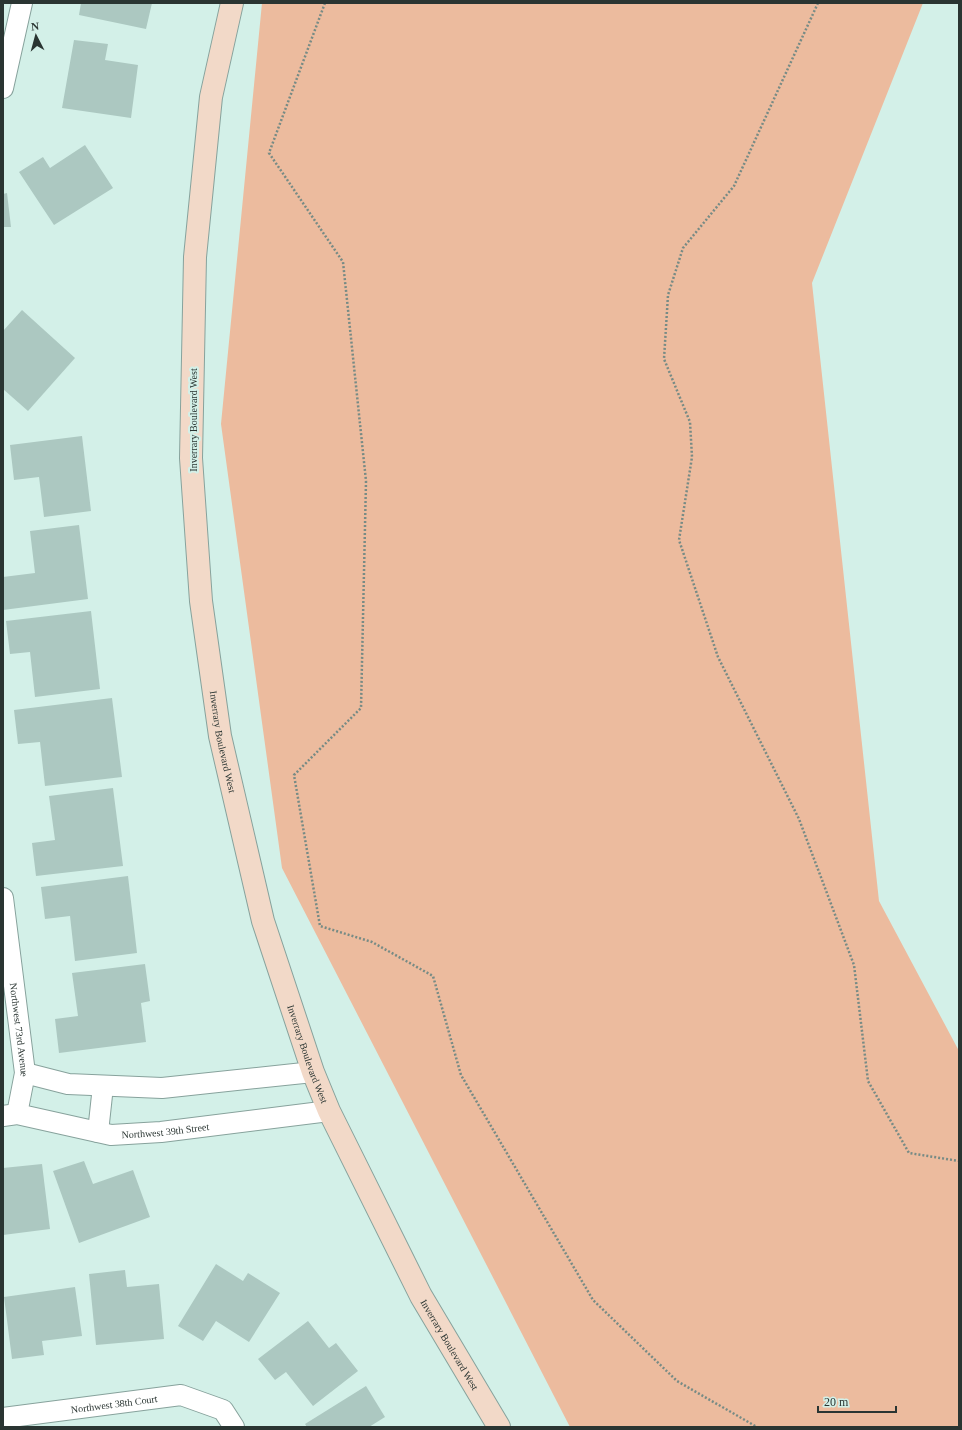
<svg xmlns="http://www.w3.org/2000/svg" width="962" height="1430" viewBox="0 0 962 1430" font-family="Georgia,serif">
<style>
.green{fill:#ecbb9e}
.building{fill:#acc8c1}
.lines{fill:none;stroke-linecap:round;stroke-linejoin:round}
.street-casing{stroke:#87a29c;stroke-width:22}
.secondary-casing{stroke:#87a29c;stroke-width:24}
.path{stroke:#778b85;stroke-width:2.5;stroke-dasharray:2 2;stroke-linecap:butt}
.street{stroke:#fff;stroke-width:20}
.secondary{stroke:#f2d9c8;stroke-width:22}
.labels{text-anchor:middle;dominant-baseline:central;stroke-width:4;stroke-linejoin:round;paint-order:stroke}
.street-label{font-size:10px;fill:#2a3532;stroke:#d3f0e8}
</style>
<rect width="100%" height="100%" fill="#d3f0e8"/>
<path class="green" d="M262,3H923L812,283L879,901L959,1051V1427H570L282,868L221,424Z"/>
<g class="building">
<path d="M81,3H152L146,29L79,15Z"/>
<path d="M74,40L108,44L105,60L138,65L131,118L62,108Z"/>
<path d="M85,145L113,188L54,225L19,172L43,157L50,168Z"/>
<path d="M7,193L11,227H3V194Z"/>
<path d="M22,310L75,358L28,411L3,389V331Z"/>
<path d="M82,436L91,511L44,517L39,477L14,480L10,445Z"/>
<path d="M79,525L88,599L3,610V577L35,573L30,531Z"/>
<path d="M91,611L100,689L35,697L30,652L10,654L6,621Z"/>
<path d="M112,698L122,777L45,786L40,742L18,744L14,710Z"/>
<path d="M113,788L123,866L36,876L32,843L55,840L49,796Z"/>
<path d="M128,876L137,953L75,961L70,916L45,919L41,887Z"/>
<path d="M145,964L150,1001L141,1003L146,1042L59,1053L55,1019L78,1016L72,973Z"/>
<path d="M84,1161L93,1184L133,1170L150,1217L79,1243L53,1171Z"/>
<path d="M42,1164L50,1229L3,1235V1168Z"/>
<path d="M216,1264L243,1281L248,1273L280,1293L249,1342L216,1321L203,1341L178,1326Z"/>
<path d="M125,1270L127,1287L159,1284L164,1339L96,1345L89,1274Z"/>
<path d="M75,1287L82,1336L42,1341L44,1355L12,1359L4,1297Z"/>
<path d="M308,1321L329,1348L336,1343L358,1371L313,1406L286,1372L275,1380L258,1359Z"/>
<path d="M366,1386L385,1417L369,1427H307L305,1424Z"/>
</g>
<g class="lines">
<g class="street-casing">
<g id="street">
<path d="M3,88L22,3"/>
<path id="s1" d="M3,898L25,1073L17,1114"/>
<path d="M25,1073L68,1084L162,1088L313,1072"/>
<path id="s2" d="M3,1116L17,1114L111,1135L161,1132L329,1111"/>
<path d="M98,1132L103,1086"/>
<path id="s3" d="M3,1418L181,1395L223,1410L234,1427"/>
</g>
</g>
<g class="secondary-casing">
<g id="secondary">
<path id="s4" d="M232,3L211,97L195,257L191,458L201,601L220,736L263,921L313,1072L329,1111L421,1296L499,1427"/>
</g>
</g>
<g class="path">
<path d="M325,3L269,153L343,262L366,481L361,708L294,775L320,926L372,942L433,976L461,1075L593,1300L677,1381L757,1427"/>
<path d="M818,3L734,186L683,248L668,295L664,359L690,422L692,457L679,540L718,657L799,819L854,965L868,1081L909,1153L959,1161"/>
</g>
<use href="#street" class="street"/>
<use href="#secondary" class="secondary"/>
</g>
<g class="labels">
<g class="street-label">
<text transform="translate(193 420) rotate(-90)">Inverrary Boulevard West</text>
<text stroke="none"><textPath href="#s4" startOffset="744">Inverrary Boulevard West</textPath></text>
<text stroke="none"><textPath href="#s1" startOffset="133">Northwest 73rd Avenue</textPath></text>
<text stroke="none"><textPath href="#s4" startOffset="1068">Inverrary Boulevard West</textPath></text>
<text stroke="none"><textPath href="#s2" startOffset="165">Northwest 39th Street</textPath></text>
<text stroke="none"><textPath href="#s4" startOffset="1392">Inverrary Boulevard West</textPath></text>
<text stroke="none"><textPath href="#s3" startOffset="112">Northwest 38th Court</textPath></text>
</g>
</g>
<rect width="962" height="1430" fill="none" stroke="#2a3532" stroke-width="8"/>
<g transform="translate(36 36) rotate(354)" stroke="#d3f0e8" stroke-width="3" paint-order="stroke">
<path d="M0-3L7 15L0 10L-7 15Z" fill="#2a3532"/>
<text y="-6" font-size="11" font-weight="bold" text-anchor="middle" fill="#2a3532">N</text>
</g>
<path d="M818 1406v6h78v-6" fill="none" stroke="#2a3532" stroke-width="2"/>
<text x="824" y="1406" font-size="12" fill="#2a3532" stroke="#d3f0e8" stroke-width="3" paint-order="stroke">20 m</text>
</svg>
